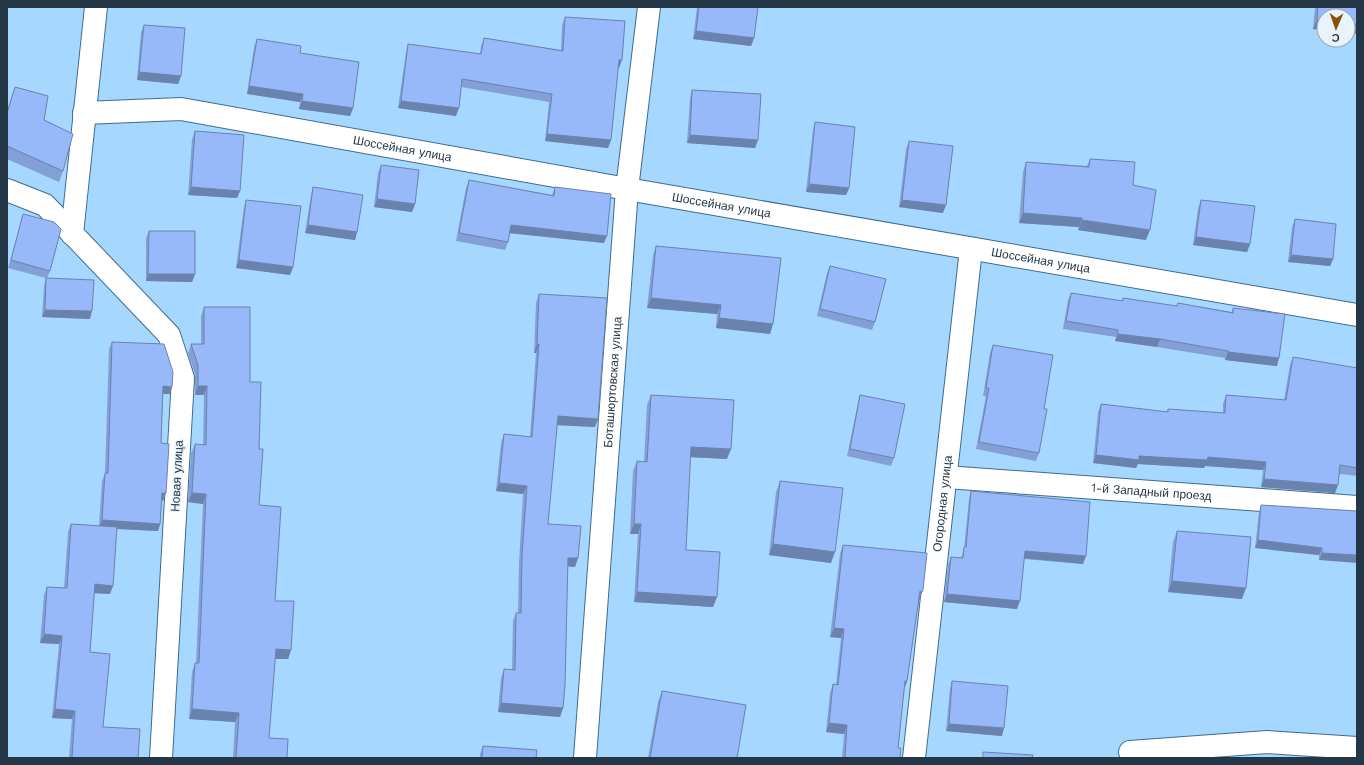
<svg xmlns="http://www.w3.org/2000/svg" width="1364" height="765" viewBox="0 0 1364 765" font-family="'Work Sans',sans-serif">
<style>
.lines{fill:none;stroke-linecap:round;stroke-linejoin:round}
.minor-casing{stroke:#3e6c8e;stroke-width:24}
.minor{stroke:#fff;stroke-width:22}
.wall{fill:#829fd6}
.shaded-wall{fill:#6a82ae}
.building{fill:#97b9f9;stroke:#6a82ae}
.labels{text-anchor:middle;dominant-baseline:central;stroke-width:3;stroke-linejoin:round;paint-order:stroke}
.street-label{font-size:12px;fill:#233746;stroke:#e9f3fb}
</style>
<rect width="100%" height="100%" fill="#a6d7fe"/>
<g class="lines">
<g class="minor-casing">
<g id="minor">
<path id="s1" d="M84,113L181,109L627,189L1357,315"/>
<path d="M7,190L45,205L169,335L183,378L161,758"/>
<path d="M72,234L96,7"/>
<path id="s2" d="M946,477L1357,507"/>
<path d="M1130,752L1267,742L1357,748"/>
<path id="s3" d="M585,758L627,189L649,7"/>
<path id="s4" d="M914,758L971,249"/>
</g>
</g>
<use href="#minor" class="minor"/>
</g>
<g class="wall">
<path d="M697,7H758L754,38L751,46L693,39Z"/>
<path d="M1315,7H1357L1324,16V30L1313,29Z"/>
<path d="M565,17L619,68H618L611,140L608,148L545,141L549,102L461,87L456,116L398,108L406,52L408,44L480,54L481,46L484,38L561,50L562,25Z"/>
<path d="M144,25L181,76L178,84L137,80L141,32Z"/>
<path d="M257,39L300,53L353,108L350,116L299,109L300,102L247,94L254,47Z"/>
<path d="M15,87L44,120L63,171L59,182L7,159V111Z"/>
<path d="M692,90L758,140L755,148L687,143L690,98Z"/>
<path d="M815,122L849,188L846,195L806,192L813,130Z"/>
<path d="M195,131L240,191L237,198L188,195L192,139Z"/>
<path d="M909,141L943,213L899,207L906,149Z"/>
<path d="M1090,159L1133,185L1146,240L1078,230L1079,227L1019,223L1023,172L1026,162L1087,166Z"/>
<path d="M381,165L415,204L412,212L374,207L378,173Z"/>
<path d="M469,180L552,195L555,187L604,243L510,233L508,242L505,250L456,241L466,188Z"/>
<path d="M313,187L357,232L355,240L305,233L311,195Z"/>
<path d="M246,200L293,267L290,275L236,268L244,207Z"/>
<path d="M1201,200L1250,244L1247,252L1193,245L1198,208Z"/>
<path d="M23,214L50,271L47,278L90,319L42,317L44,286L46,278L8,268L21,222Z"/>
<path d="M1295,219L1333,259L1330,266L1288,262L1292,227Z"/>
<path d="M149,231L195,274L192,282L146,281V238Z"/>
<path d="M656,246L773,324L770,334L716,328L717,314L647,308L653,255Z"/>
<path d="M830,266L875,322L872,330L817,316L827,273Z"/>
<path d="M1071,293L1122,301L1123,298L1177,306L1178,303L1232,312L1233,308L1277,366L1225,360V358L1157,347L1115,341L1116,337L1063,329L1068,300Z"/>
<path d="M539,294L595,427L557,425L548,524L575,567L568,566L563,708L560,717L498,712L501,678L504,669L512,670L513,621L516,613H518L519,563L523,494L496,491L501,443L504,434L530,437L536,353H534L536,303Z"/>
<path d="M204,307L250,382L259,449V505L275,601L291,650L288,659H275L269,738L287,758H233L235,722L189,719L192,672L195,663H196L203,504L188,502L191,453L195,444L203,445L204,395H195V374L188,353L191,344H201V316Z"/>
<path d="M112,342L170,394H163L161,443L163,501H162L160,524L158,531L117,529L110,594L94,593L90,652L103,727L138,758H69L72,719L52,718L59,644L40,643L44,595L47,587L64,588L68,532L71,524L99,526L102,481L105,473L109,349Z"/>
<path d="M993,345L1044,409L1039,453L1036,461L976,449L986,396H983L990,353Z"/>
<path d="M1293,357L1357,368V476L1340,474L1335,493L1261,487L1263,470L1205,466L1204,468L1138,464L1136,468L1093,463L1098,412L1101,404L1167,412L1168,409L1223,413V404L1226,395L1284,400L1290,365Z"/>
<path d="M651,395L727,459L690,457L686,550L717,597L713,607L634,602L638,534H630L633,471L637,461L644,462L647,405Z"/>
<path d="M860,395L894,458L891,466L847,456L858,403Z"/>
<path d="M780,481L831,563L769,555L776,492Z"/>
<path d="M971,491L1083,564L1024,559L1017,609L944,602L948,565L951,557L961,558L964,549L969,499Z"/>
<path d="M1261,505L1357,511L1319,560V555L1255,548L1259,512Z"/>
<path d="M1177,531L1242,599L1168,592L1173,542Z"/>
<path d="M843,545L919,601H918L907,681L904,689L898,748L900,758H842L844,734L826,732L830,693L833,684L836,685L841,638L830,637L840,554Z"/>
<path d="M952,681L1002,736L946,731L950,689Z"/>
<path d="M662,691L737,758H648L658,702Z"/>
<path d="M483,746L536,758H480V754Z"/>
</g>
<g class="shaded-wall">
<path d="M1317,20H1324V30L1313,29Z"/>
<path d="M1348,23L1357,24V34L1348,33Z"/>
<path d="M696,31L754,38L751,46L693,39Z"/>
<path d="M619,60H622L619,68H617Z"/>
<path d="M139,72L181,76L178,84L137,80Z"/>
<path d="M249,86L303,94L300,102L247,94Z"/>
<path d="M302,101L353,108L350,116L299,109Z"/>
<path d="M401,101L459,108L456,116L398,108Z"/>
<path d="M547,134L611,140L608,148L545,141Z"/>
<path d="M690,135L758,140L755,148L687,143Z"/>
<path d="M809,184L849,188L846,195L806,192Z"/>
<path d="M191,187L240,191L237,198L188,195Z"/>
<path d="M377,199L415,204L412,212L374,207Z"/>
<path d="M902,200L946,205L943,213L899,207Z"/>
<path d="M1023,213L1082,218L1079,227L1019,223Z"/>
<path d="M1082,220L1150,230L1146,240L1078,230Z"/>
<path d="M308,225L357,232L355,240L305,233Z"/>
<path d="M511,225L607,236L604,243L508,233Z"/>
<path d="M1196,237L1250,244L1247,252L1193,245Z"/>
<path d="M1291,255L1333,259L1330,266L1288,262Z"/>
<path d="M239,260L293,267L290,275L236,268Z"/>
<path d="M148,274H195L192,282L146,281Z"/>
<path d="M651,298L721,305L717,314L647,308Z"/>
<path d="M45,310L92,311L90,319L42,317Z"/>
<path d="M719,318L773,324L770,334L716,328Z"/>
<path d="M1118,334L1160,339L1157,347L1115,341Z"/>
<path d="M537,344H539L536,353H534Z"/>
<path d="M1228,352L1279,358L1277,366L1225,360Z"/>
<path d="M163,386L172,387L170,394H160Z"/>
<path d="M198,386H207L204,395H195Z"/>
<path d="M558,416L598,419L595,427L555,425Z"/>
<path d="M691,447L731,449L727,459L687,457Z"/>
<path d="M1096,455L1208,457L1266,462L1263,470L1205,466L1204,468L1138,464L1136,468L1093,463Z"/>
<path d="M1264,479L1338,485L1335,493L1261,487Z"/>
<path d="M499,483L527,486L523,494L496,491Z"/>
<path d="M162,493H166L163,501L160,500Z"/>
<path d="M192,493L206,494L203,504L188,502Z"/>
<path d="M102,520L160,524L158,531L99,528Z"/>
<path d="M634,524H641L638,534H630Z"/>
<path d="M1258,540L1322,548L1319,555L1255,548Z"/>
<path d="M773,544L835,552L831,563L769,555Z"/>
<path d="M1025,551L1086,556L1083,564L1022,558Z"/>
<path d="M1322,553L1357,555V563L1319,560Z"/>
<path d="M568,558H578L575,567L565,566Z"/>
<path d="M1172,581L1246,588L1242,599L1168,592Z"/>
<path d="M95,584L113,586L110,594L92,593Z"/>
<path d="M920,591L922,592L919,601L916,600Z"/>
<path d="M637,592L717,597L713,607L634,602Z"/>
<path d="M947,594L1020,601L1017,609L944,602Z"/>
<path d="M834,628L844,629L841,638L830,637Z"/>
<path d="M44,634L62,636L59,644L40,643Z"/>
<path d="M276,649L291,650L288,659H272Z"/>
<path d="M905,681H907L904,690Z"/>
<path d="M501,703L563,708L560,717L498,712Z"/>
<path d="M55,709L75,711L72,719L52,718Z"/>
<path d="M192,709L239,713L235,722L189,719Z"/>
<path d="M829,723L847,725L844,734L826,732Z"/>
<path d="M949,724L1004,728L1002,736L946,731Z"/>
</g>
<g class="building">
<path d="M699,7H758L754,38L696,31Z"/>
<path d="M1318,7H1357V24L1348,23V16H1324V20H1317Z"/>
<path d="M565,17L625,21L622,60H619L611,140L547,134L552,94L462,79L459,108L401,101L408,44L481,54L484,38L563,51Z"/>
<path d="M144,25L185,28L181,76L139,72Z"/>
<path d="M257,39L301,46L300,53L359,62L353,108L302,101L303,94L249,86Z"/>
<path d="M15,87L48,96L44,120L73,134L63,171L7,146V113Z"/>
<path d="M692,90L761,94L758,140L690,135Z"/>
<path d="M815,122L855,127L849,188L809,184Z"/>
<path d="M195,131L244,135L240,191L191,187Z"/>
<path d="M909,141L953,146L946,205L902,200Z"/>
<path d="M1090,159L1135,162L1133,185L1156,190L1150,230L1082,220V218L1023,213L1026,162L1089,167Z"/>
<path d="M381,165L419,170L415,204L377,199Z"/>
<path d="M469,180L554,196L555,187L611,194L607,236L511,225L508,242L459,233Z"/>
<path d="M313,187L363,195L357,232L308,225Z"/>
<path d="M246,200L301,206L293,267L239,260Z"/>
<path d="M1201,200L1255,206L1250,244L1196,237Z"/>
<path d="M23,214L54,222L61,229L50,271L11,260Z"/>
<path d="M1295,219L1336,224L1333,259L1291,255Z"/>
<path d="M149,231H195V274H148Z"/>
<path d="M656,246L781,258L773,324L719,318L721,305L651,298Z"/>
<path d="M830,266L886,279L875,322L820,309Z"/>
<path d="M46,278L94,280L92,311L45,310Z"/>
<path d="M1071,293L1123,301V298L1177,306L1178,303L1233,313V308L1285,314L1279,358L1228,352V351L1160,339L1118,334V330L1066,321Z"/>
<path d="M539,294L607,298L598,419L558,416L548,524L581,526L578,558H568L565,685L563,708L501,703L504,669L515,670L516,613H521L522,555L527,486L499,483L504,434L532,437L539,344H537Z"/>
<path d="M204,307H250V382H261L259,449H263L259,505L281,507L275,601H294L291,650L276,649L269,738L288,739L287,758H236L239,713L192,709L195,663H199L206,494L192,493L195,444L206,445L207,386H198V365L191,344H204Z"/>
<path d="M112,342L164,344L173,372L172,387L163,386L161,443L169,444L166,493H162L160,524L102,520L105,473H108Z"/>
<path d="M993,345L1053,355L1044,409H1047L1039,453L979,442L989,388H986Z"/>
<path d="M1293,357L1357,368V468L1340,465L1338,485L1264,479L1266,462L1208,457L1207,460L1139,456V460L1096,455L1101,404L1168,412V409L1225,413L1226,395L1286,400Z"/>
<path d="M651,395L734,400L731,449L691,447L686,550L720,552L717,597L637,592L641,524H634L637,461L647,462Z"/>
<path d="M860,395L905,404L894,458L850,449Z"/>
<path d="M780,481L843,488L835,552L773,544Z"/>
<path d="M971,491L1090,502L1086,556L1025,551L1020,601L947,594L951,557L963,558L964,547H966Z"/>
<path d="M1261,505L1357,511V555L1322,553V548L1258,540Z"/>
<path d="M71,524L117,527L113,586L95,584L90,652L110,654L103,727L140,729L138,758H72L75,711L55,709L62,636L44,634L47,587L67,588Z"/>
<path d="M1177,531L1251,537L1246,588L1172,581Z"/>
<path d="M843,545L927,553L923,590L922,592L920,591L907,681H905L898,748H901L900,758H845L847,725L829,723L833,684L838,685L844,629L834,628Z"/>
<path d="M952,681L1008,686L1004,728L949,724Z"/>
<path d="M662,691L746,705L737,758H650Z"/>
<path d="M483,746L537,750L536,758H482Z"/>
<path d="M983,752L1033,755L1032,758H983Z"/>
</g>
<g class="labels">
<g class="street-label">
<text stroke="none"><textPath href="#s1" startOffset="322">Шоссейная улица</textPath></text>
<text stroke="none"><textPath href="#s1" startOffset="646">Шоссейная улица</textPath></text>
<text stroke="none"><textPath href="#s1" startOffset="970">Шоссейная улица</textPath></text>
<text stroke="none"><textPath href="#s3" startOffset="377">Боташюртовская улица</textPath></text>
<text transform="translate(177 476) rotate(-87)">Новая улица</text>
<text stroke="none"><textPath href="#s2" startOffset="206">1-й Западный проезд</textPath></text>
<text stroke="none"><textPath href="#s4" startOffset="256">Огородная улица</textPath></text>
</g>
</g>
<rect width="1364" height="765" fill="none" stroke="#233746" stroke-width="16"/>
<g transform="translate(1336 28) rotate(182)"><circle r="19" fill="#e9f3fb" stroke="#9aa8b3"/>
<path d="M0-3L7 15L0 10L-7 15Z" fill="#8a4f08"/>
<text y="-6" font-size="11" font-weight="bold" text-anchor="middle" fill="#233746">С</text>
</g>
</svg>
